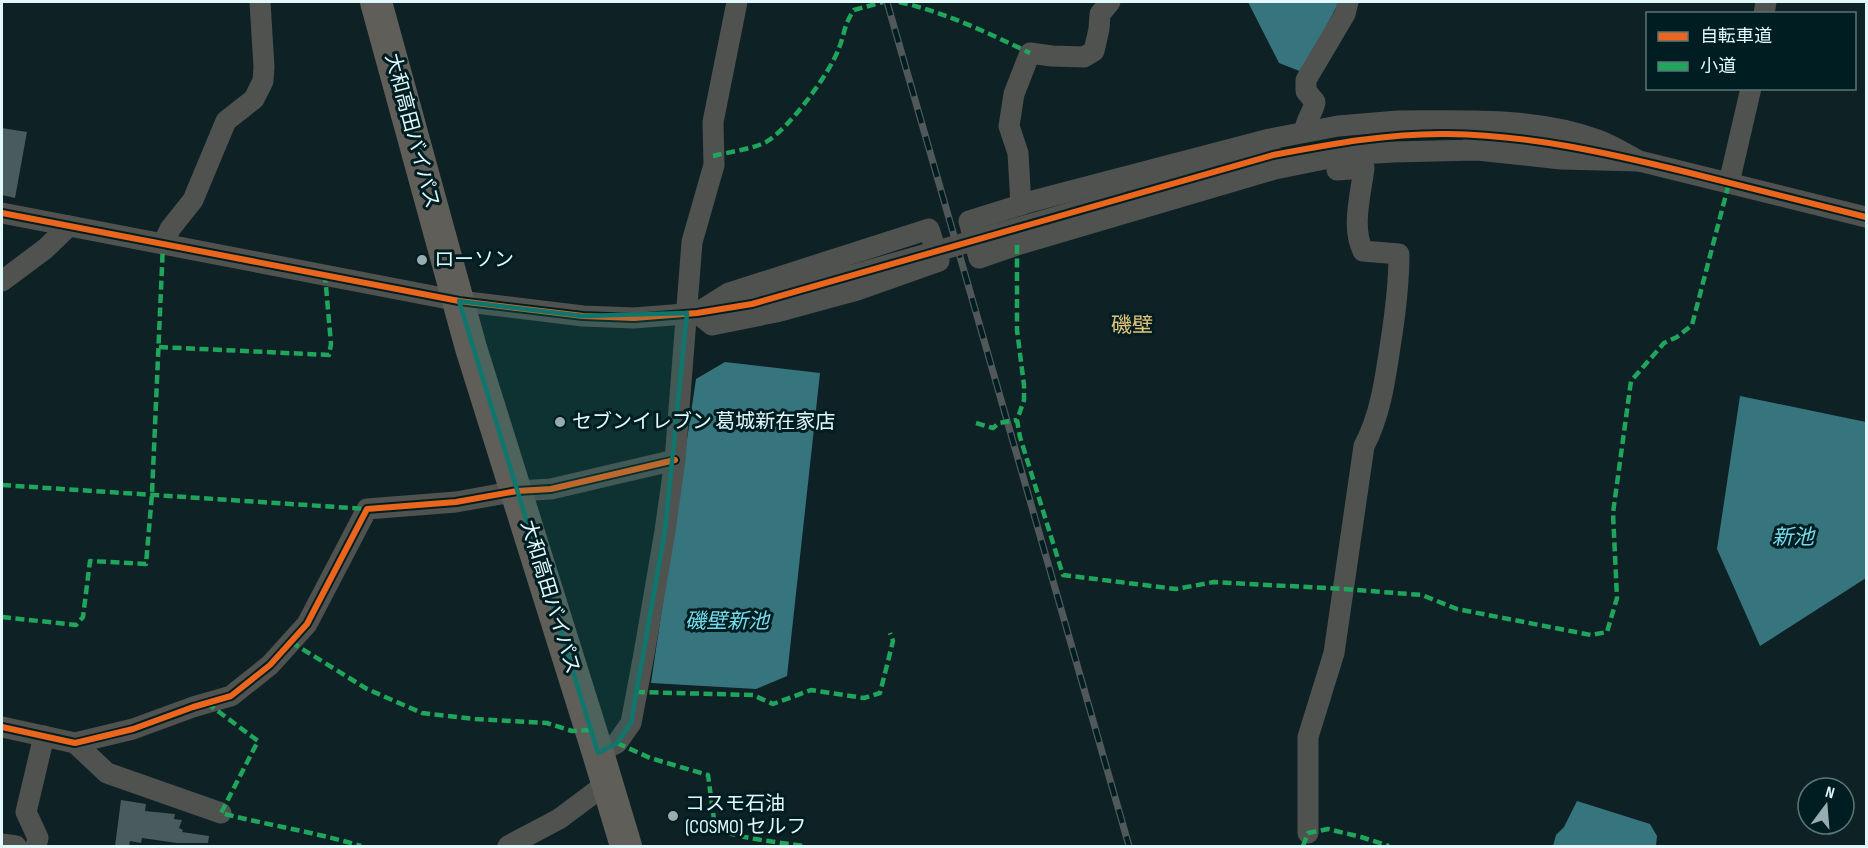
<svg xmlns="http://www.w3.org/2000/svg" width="1868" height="848" viewBox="0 0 1868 848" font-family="'Sofia Sans Condensed','Noto Sans JP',sans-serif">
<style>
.water{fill:#37757e}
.building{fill:#4a5b5e}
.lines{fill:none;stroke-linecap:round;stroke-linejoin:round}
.minor{stroke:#50524f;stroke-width:21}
.highway{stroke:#5f5e59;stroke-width:32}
.rail-casing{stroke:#505859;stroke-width:7}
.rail{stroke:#001e22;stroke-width:4.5;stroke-dasharray:14;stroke-linecap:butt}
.minor-bridge{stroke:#50524f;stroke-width:21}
.quiet{stroke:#20a55d;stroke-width:4.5;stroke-dasharray:9 4.5;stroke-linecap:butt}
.cycleway-casing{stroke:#001e22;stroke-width:10}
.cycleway{stroke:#eb651d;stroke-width:6}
.marked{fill:#0f766e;fill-opacity:0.2;stroke:#0f766e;stroke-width:4.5;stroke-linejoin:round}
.poi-dot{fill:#98adb0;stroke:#001e22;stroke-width:2}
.labels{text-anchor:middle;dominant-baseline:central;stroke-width:6;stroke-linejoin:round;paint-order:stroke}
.street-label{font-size:20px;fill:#e2f9fc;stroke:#001e22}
.poi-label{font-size:20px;fill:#e2f9fc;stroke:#001e22;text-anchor:start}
.neighbourhood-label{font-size:21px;fill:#e3c379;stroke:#001e22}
.water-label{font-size:21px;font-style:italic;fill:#75dceb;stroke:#001e22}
</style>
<rect width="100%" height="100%" fill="#0e2124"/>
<g class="water">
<path d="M1248,2H1339L1302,72L1279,63Z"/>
<path d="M725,362L820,373L787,676L756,689L651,683L696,379Z"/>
<path d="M1740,396L1866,422V578L1760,646L1717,549Z"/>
<path d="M1577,801L1650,824L1657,836L1656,846H1553L1556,835L1564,827Z"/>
</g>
<g class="building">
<path d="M2,128L27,132L15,198L2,195Z"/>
<path d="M121,800L146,804L145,811L175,814L174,819L182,820L179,828L183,830L182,832L209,836L208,843H177L142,838L141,843L130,841L129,846H115Z"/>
</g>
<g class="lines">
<g class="minor">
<path d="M1764,14L1766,2"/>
<path d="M1398,121C1464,121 1535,117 1598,140C1612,145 1626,154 1639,161L1561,159L1477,150L1393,152L1344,155L1275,169L1017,245L979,258L969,221L1033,201L1270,139L1338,126Z"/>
<path d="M1305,132C1305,119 1313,114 1315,102L1306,91V80L1345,14L1348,2"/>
<path d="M1473,136L1517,139L1573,147"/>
<path d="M1627,158L1866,217"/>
<path d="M1729,183L1751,88"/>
<path d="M1021,205L1018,153L1009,126L1014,94L1030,53L1052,56L1084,57L1094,51L1099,29L1100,14L1110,2"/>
<path d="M2,213L459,301L583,316L634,318L697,313L752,304"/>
<path d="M929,229L939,261L857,290L776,312L712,325L697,313L729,293Z"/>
<path d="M163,244L170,229L193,200L226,121L254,99L263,81L264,67L260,2"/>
<path d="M2,281L45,249L69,226"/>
<path d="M2,727L75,743L133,729L193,707L231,696L270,665L307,624L367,509L456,502L517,491L551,489L675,460"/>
<path d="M75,743L107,773L221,813"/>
<path d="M598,753L617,743L631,723L644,654L665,531L675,460L692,242L714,165L713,122L737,2"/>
<path d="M1308,833V737L1334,653L1364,446C1380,416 1385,381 1390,347C1395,316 1399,286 1399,254L1363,251C1351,227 1361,194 1364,168L1337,170"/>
<path d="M2,844L16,846"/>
<path d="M36,846L38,838L26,812L44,736"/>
<path d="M508,846L559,819L606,784"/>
</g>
<path class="highway" d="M376,2L471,348L598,753L626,846"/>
<g class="rail-casing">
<path id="rail" d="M887,2L1129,846"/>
</g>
<use href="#rail" class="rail"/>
<path class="minor-bridge" d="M752,304L1273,155"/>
<g class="quiet">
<path d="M899,2C945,12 988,33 1030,53"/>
<path d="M713,156C729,152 753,149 766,142C789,129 830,73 839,48C845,33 844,24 854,10L883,2"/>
<path d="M1017,245V330L1024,385V400L1017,420L1020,437L1063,575L1176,589L1214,582L1343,589L1422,595L1457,609L1591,635L1607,632L1617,598L1613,513L1631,381L1664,343L1677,337L1692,325L1729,183"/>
<path d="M159,347L329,355L331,344L325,275"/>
<path d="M976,423L993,428L999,423L1017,420"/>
<path d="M2,485L367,509"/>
<path d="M2,617L76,625L83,617L90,561L146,564L152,494L163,244"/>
<path d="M291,642L367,689L422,713L475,719L547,723L572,731L591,730"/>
<path d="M636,692L753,695L773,704L811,690L864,698L880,693L893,641L890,633"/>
<path d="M207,703L258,741L221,813C267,825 315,832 361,846"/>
<path d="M617,743L650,758L708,775L715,827C731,838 784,843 805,846"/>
<path d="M1303,846L1308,833L1328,829L1361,837L1389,846"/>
</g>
<g class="cycleway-casing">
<g id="cycleway">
<path d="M2,213L459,301L583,316L634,318L697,313L752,304L1273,155C1331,144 1389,133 1448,134C1529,135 1608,153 1686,172C1746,187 1806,202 1866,217"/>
<path d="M2,727L75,743L133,729L193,707L231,696L270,665L307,624L367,509L456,502L517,491L551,489L675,460"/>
</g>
</g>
<use href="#cycleway" class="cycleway"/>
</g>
<path class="marked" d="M459,301L583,316L687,313L665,531L631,723L617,743L598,753Z"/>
<g class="poi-dot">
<circle cx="422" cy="260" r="6"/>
<circle cx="560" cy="422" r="6"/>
<circle cx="673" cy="816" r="6"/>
</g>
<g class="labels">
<g class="street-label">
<text transform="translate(412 131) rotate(75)">大和高田バイパス</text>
<text transform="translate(550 597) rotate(73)">大和高田バイパス</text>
</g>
<g class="poi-label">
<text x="434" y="260">ローソン</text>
<text x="572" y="422">セブンイレブン 葛城新在家店</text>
<text x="685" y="804">コスモ石油<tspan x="685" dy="23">(COSMO) セルフ</tspan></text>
</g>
<g class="neighbourhood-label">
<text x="1132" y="325">磯壁</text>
</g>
<g class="water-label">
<text x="1793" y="537">新池</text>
<text x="727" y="621">磯壁新池</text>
</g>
</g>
<rect width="1868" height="848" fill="none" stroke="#e2f9fc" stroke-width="6"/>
<rect x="1646" y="12" width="210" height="78" fill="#001e22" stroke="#5a7679" stroke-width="1.5"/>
<rect x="1658" y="32" width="30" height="9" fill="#eb651d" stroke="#5a7679" stroke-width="1.5"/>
<text x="1700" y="42" font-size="18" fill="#e2f9fc">自転車道</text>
<rect x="1658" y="62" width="30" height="9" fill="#20a55d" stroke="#5a7679" stroke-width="1.5"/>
<text x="1700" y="72" font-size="18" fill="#e2f9fc">小道</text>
<g transform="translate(1826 806) rotate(16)"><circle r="28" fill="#001e22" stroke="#5a7679" stroke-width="1.5"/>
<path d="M0-4.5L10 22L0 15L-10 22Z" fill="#98adb0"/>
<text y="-9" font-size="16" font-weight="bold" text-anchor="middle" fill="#e2f9fc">N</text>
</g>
</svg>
